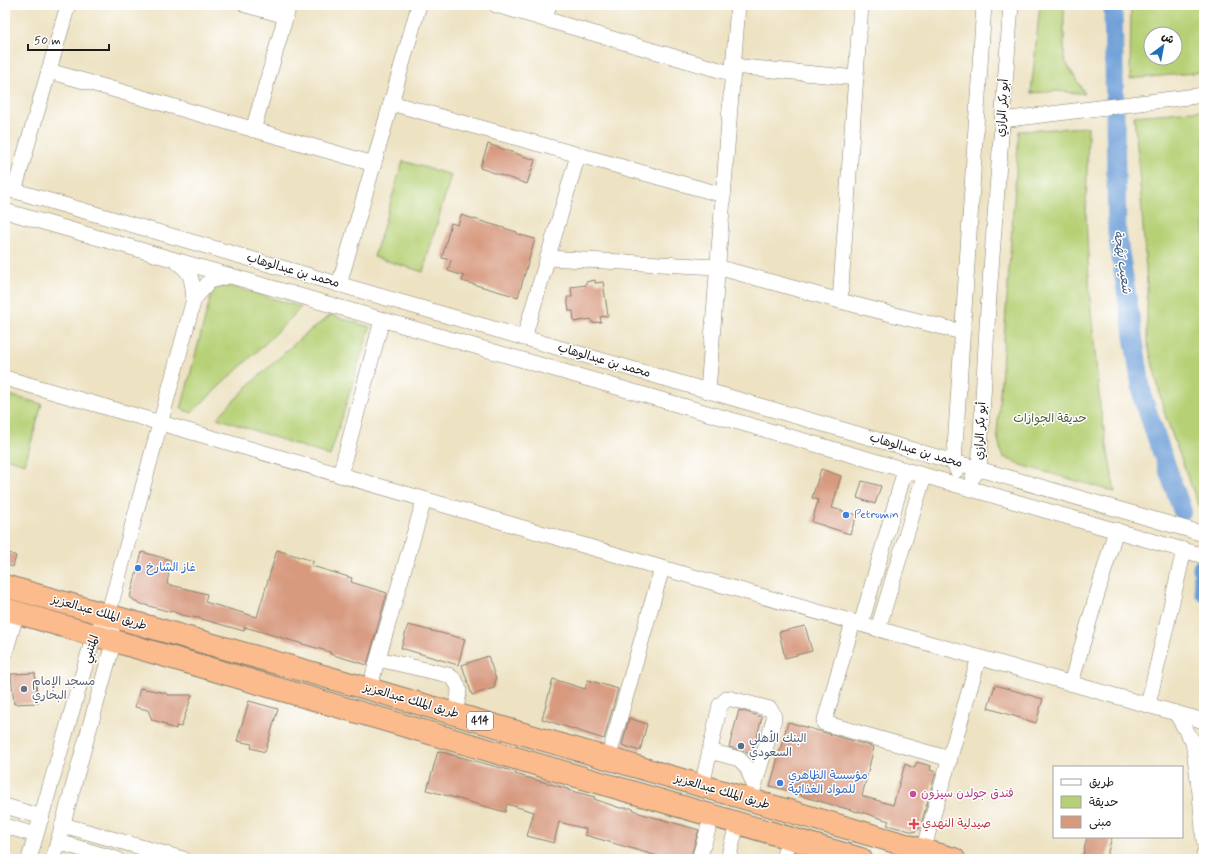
<svg xmlns="http://www.w3.org/2000/svg" width="1209" height="864" viewBox="0 0 1209 864" font-family="Mynerve,'Playpen Sans Arabic',sans-serif">
<style>
.green{fill:#b6d075;stroke:#697648;fill-rule:evenodd}
.lines{fill:none;stroke-linecap:round;stroke-linejoin:round}
.river{stroke:#6c9ed7;stroke-width:19}
.building{fill:#d79a7f}
.minor-casing{stroke:#847f6f;stroke-width:16}
.highway-casing{stroke:#847f6f;stroke-width:24}
.minor{stroke:#fff;stroke-width:15}
.highway{stroke:#fbbb8c;stroke-width:22}
.shop-dot{fill:#3f7fe0;stroke:#fff;stroke-width:1.5}
.worship-dot{fill:#6b7280;stroke:#fff;stroke-width:1.5}
.service-dot{fill:#5c6f8a;stroke:#fff;stroke-width:1.5}
.hotel-dot{fill:#d1479c;stroke:#fff;stroke-width:1.5}
.health-dot{fill:#e0444e;stroke:#fff;stroke-width:1.5}
.labels{text-anchor:middle;dominant-baseline:central;stroke-width:3;stroke-linejoin:round;paint-order:stroke}
.shield{fill:#fff;stroke:#606060;stroke-width:1}
.shield-label{font-size:11px;font-weight:bold;fill:#1c1c1c}
.street-label{font-size:12px;fill:#1c1c1c;stroke:#fff}
.park-label{font-size:12px;fill:#525b3b;stroke:#fff}
.shop-label{font-size:12px;fill:#366cbe;stroke:#fff;text-anchor:start}
.worship-label{font-size:12px;fill:#5b616d;stroke:#fff;text-anchor:start}
.service-label{font-size:12px;fill:#4e5e75;stroke:#fff;text-anchor:start}
.hotel-label{font-size:12px;fill:#b23c85;stroke:#fff;text-anchor:start}
.health-label{font-size:12px;fill:#be3a42;stroke:#fff;text-anchor:start}
.water-label{font-size:13px;font-style:italic;fill:#445d7a;stroke:#fff}
</style>
<rect width="100%" height="100%" fill="#fff"/>
<filter id="ink" filterUnits="userSpaceOnUse"><feTurbulence type="fractalNoise" baseFrequency=".025" numOctaves="2"/><feDisplacementMap in="SourceGraphic" scale="8" xChannelSelector="R" yChannelSelector="G"/><feConvolveMatrix kernelMatrix="1 2 1 2 8 2 1 2 1" color-interpolation-filters="sRGB"/></filter>
<filter id="wash" filterUnits="userSpaceOnUse"><feTurbulence type="fractalNoise" baseFrequency=".012" numOctaves="4" result="noise"/><feDisplacementMap in="SourceGraphic" scale="16" xChannelSelector="R" yChannelSelector="G"/><feGaussianBlur stdDeviation="0.9" result="paint"/><feColorMatrix in="noise" values="0 0 0 0 0 0 0 0 0 0 0 0 0 0 0 0 0 1.4 0 .05"/><feComposite in="paint" operator="in"/></filter>
<g filter="url(#wash)">
<rect width="100%" height="100%" fill="#ede2c2"/>
<g class="green">
<path d="M1040,5H1064V59L1085,94L1058,91L1031,93Z"/>
<path d="M1131,5H1204V72L1130,79ZM1151,34H1175V58H1151Z"/>
<path d="M1204,110V515L1196,499L1165,415L1147,341V285L1138,156L1134,116Z"/>
<path d="M1088,127L1086,215L1090,299L1100,406L1115,492L1021,465L1002,456L997,435L1019,131Z"/>
<path d="M403,161L451,175L423,272L374,257Z"/>
<path d="M219,286H231L301,307C267,345 227,377 192,413L181,409L213,288Z"/>
<path d="M331,315L370,327L330,456L217,418L247,387L304,335Z"/>
<path d="M5,394L42,404L25,464L5,458Z"/>
</g>
<g class="lines">
<g class="river">
<path d="M1113,5L1117,233L1143,399L1182,510"/>
<path d="M1202,568L1204,592"/>
</g>
</g>
<g id="blocks">
<g class="building">
<path d="M488,144L535,160L527,184L480,168Z"/>
<path d="M461,215L517,232V234L535,239L518,297L462,281L464,276L448,271L451,260L442,258L451,223L458,225Z"/>
<path d="M595,280V283L603,282L608,316L600,317L601,322L592,323L591,319L574,322L573,311H569L567,297H572L571,287L586,285V282Z"/>
<path d="M821,469L841,476L832,508L857,515L850,534L812,522L818,500L812,498Z"/>
<path d="M862,481L881,486L875,504L857,498Z"/>
<path d="M277,550L313,561L312,566L352,578L351,582L387,593L367,665L330,654V652L245,627L244,631L198,618L181,615L172,611L171,612L138,603L130,597L142,552L171,560L167,584L207,594L205,602L257,617Z"/>
<path d="M5,551L16,556L13,567L5,564Z"/>
<path d="M408,625L465,639L458,665L401,648Z"/>
<path d="M805,626L812,651L785,658L779,632Z"/>
<path d="M488,656L496,679L494,688L472,695L462,665Z"/>
<path d="M35,673L38,703L14,704L11,674Z"/>
<path d="M553,679L585,689L588,680L618,689L604,739L542,719Z"/>
<path d="M995,685L1043,699L1036,723L988,708Z"/>
<path d="M140,688L166,693L167,695H192L181,727L176,726V729L166,726V724L152,720L148,710L135,707Z"/>
<path d="M249,701L278,709L265,752L251,748L252,744L237,741Z"/>
<path d="M739,710L762,717L752,755L741,750L729,747Z"/>
<path d="M629,718L647,724L640,751L622,745Z"/>
<path d="M788,722L874,747L862,796L893,805L905,764L914,768L917,762L931,766L930,770L936,772L920,828L914,832L887,825L889,821L858,811V812L801,796V794L770,786Z"/>
<path d="M438,751L516,772L515,774L568,789V790L595,797L594,799L620,808H631L639,813L699,830L690,859H668L585,835L586,829L559,822L554,843L527,836L534,812L507,804L505,812L427,790Z"/>
<path d="M1087,837H1112L1106,859H1082Z"/>
</g>
</g>
</g>
<g filter="url(#ink)">
<use href="#blocks" fill-opacity="0" stroke="#847f6f" stroke-width="1"/>
<g class="lines">
<g class="minor-casing">
<g id="minor">
<path d="M246,5L286,16"/>
<path d="M496,5L733,74"/>
<path d="M545,19L549,5"/>
<path d="M733,66L856,78"/>
<path d="M49,71L374,164"/>
<path d="M391,103L723,195"/>
<path d="M1002,120L1204,95"/>
<path d="M253,130L289,5"/>
<path d="M5,188L1204,534"/>
<path d="M14,191L68,5"/>
<path d="M5,211L1204,556"/>
<path d="M547,258L717,267L840,301L962,332"/>
<path d="M177,262C193,273 192,281 194,299L210,281L229,276"/>
<path d="M339,285L419,5"/>
<path d="M840,301L861,5"/>
<path d="M524,338L578,155"/>
<path d="M5,378L662,568L1204,721"/>
<path d="M708,391L738,5"/>
<path d="M957,470L954,462L984,5"/>
<path d="M340,475L382,320"/>
<path d="M973,477L979,469L988,309L1011,5"/>
<path d="M853,622L824,723L950,759"/>
<path d="M861,624L905,470"/>
<path d="M878,629L924,476"/>
<path d="M5,653L17,612"/>
<path d="M378,659L448,675C465,685 458,698 454,714"/>
<path d="M1071,683L1116,530"/>
<path d="M369,689L424,500"/>
<path d="M1148,705L1184,550"/>
<path d="M1176,713L1193,742L1200,794L1204,841"/>
<path d="M710,751L739,759L747,767L754,785"/>
<path d="M608,759L662,568"/>
<path d="M702,786L720,705L728,698L770,709L773,713L774,719L750,800"/>
<path d="M5,806L42,817"/>
<path d="M63,825L183,859"/>
<path d="M5,826L36,835"/>
<path d="M58,842L116,859"/>
<path d="M923,850L979,657"/>
<path d="M29,859L94,635L108,615L194,299"/>
<path d="M53,859L114,640L112,632"/>
<path d="M699,859L712,816"/>
<path d="M728,859L737,824"/>
<path d="M783,859L789,839"/>
<path d="M1204,859V854"/>
</g>
</g>
<g class="highway-casing">
<g id="highway">
<path d="M5,586L369,689L954,859"/>
<path d="M5,609L861,859"/>
</g>
</g>
<use href="#minor" class="minor"/>
<use href="#highway" class="highway"/>
</g>
</g>
<g class="shop-dot">
<circle cx="846" cy="515" r="4"/>
<circle cx="138" cy="568" r="4"/>
<circle cx="780" cy="783" r="4"/>
</g>
<circle class="worship-dot" cx="24" cy="689" r="4"/>
<circle class="service-dot" cx="741" cy="746" r="4"/>
<circle class="hotel-dot" cx="913" cy="794" r="4"/>
<path class="health-dot" d="M912 818h4v4h4v4h-4v4h-4v-4h-4v-4h4z"/>
<g class="labels">
<rect class="shield" x="467" y="712" width="26" height="18" rx="3"/>
<g class="shield-label">
<text x="480" y="721">414</text>
</g>
<g class="street-label">
<text transform="translate(1003 108) rotate(-86)">أبو بكر الرازي</text>
<text transform="translate(293 271) rotate(16)">محمد بن عبدالوهاب</text>
<text transform="translate(604 361) rotate(16)">محمد بن عبدالوهاب</text>
<text transform="translate(981 431) rotate(-87)">أبو بكر الرازي</text>
<text transform="translate(916 451) rotate(16)">محمد بن عبدالوهاب</text>
<text transform="translate(99 613) rotate(16)">طريق الملك عبدالعزيز</text>
<text transform="translate(91 649) rotate(-71)">المتنبي</text>
<text transform="translate(411 701) rotate(16)">طريق الملك عبدالعزيز</text>
<text transform="translate(722 792) rotate(16)">طريق الملك عبدالعزيز</text>
</g>
<g class="park-label">
<text x="1050" y="419">حديقة الجوازات</text>
</g>
<g class="shop-label">
<text x="854" y="515">Petromin</text>
<text x="146" y="568">غاز الشارخ</text>
<text x="788" y="776">مؤسسة الظاهري<tspan x="788" dy="14">للمواد الغذائية</tspan></text>
</g>
<g class="worship-label">
<text x="32" y="682">مسجد الإمام<tspan x="32" dy="14">البخاري</tspan></text>
</g>
<g class="service-label">
<text x="749" y="739">البنك الأهلي<tspan x="749" dy="14">السعودي</tspan></text>
</g>
<g class="hotel-label">
<text x="921" y="794">فندق جولدن سيزون</text>
</g>
<g class="health-label">
<text x="922" y="824">صيدلية النهدي</text>
</g>
<g class="water-label">
<text transform="translate(1122 262) rotate(82)">شعيب بَهْجة</text>
</g>
</g>
<rect width="1209" height="864" fill="none" stroke="#fff" stroke-width="20"/>
<rect x="1053" y="766" width="130" height="72" fill="#ffffff" stroke="#a4a4a4"/>
<rect x="1061" y="779" width="20" height="6" fill="#ffffff" stroke="#a4a4a4"/>
<text x="1089" y="786" font-size="12" fill="#1c1c1c">طريق</text>
<rect x="1061" y="796" width="20" height="12" fill="#b6d075" stroke="#a4a4a4"/>
<text x="1089" y="806" font-size="12" fill="#1c1c1c">حديقة</text>
<rect x="1061" y="816" width="20" height="12" fill="#d79a7f" stroke="#a4a4a4"/>
<text x="1089" y="826" font-size="12" fill="#1c1c1c">مبنى</text>
<g transform="translate(1163 46) rotate(32)"><circle r="19" fill="#ffffff" stroke="#a4a4a4"/>
<path d="M0-3L7 15L0 10L-7 15Z" fill="#1f6fb2"/>
<text y="-6" font-size="11" font-weight="bold" text-anchor="middle" fill="#1c1c1c">ش</text>
</g>
<path d="M28 44v6h81v-6" fill="none" stroke="#1c1c1c" stroke-width="2"/>
<text x="34" y="44" font-size="12" fill="#1c1c1c" stroke="#ffffff" stroke-width="3" paint-order="stroke">50 m</text>
</svg>
